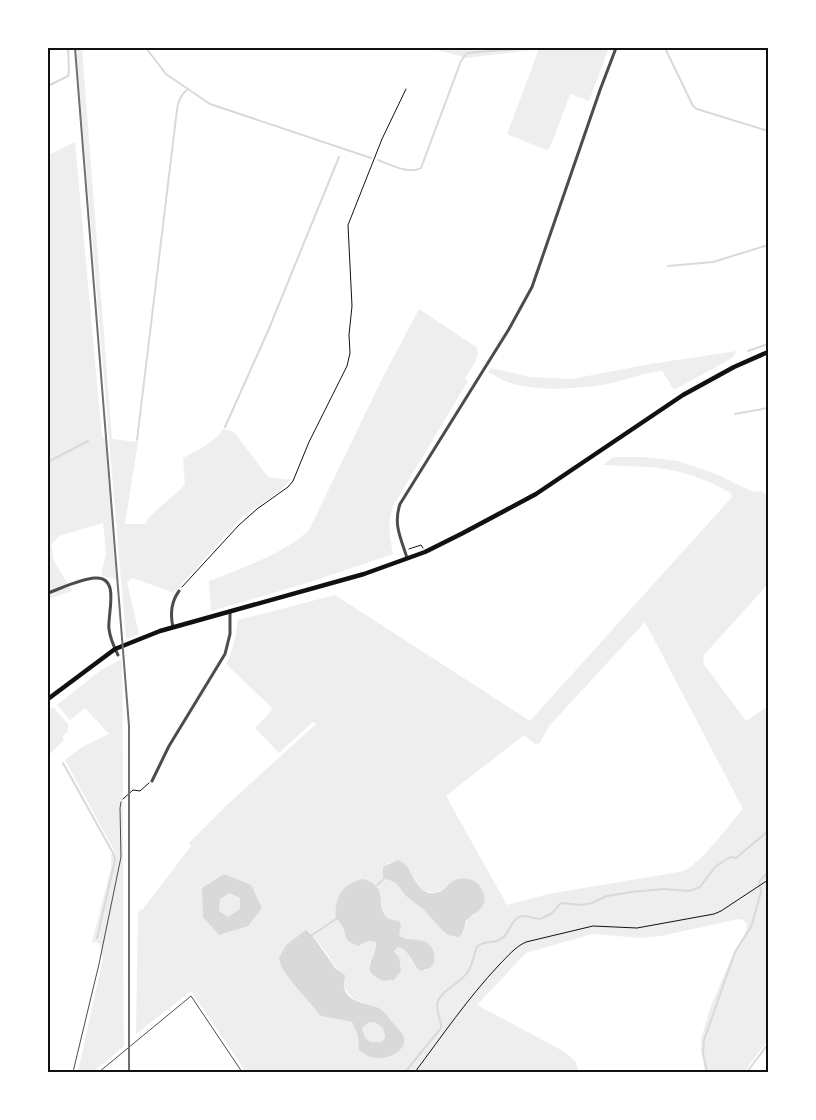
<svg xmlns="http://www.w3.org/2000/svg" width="816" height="1120" viewBox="0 0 816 1120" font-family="Inter,sans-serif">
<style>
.green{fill:#eee;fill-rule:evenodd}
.water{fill:#d9d9d9;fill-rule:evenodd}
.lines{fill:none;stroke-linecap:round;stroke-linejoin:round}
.stream{stroke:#d9d9d9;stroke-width:2}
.path{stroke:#111;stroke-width:1}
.service{stroke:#4c4c4c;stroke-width:1}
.minor{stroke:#4c4c4c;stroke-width:3}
.secondary{stroke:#111;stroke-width:4.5}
.rail{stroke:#707070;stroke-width:2}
.neatline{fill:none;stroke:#111;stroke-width:2}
</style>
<rect width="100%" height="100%" fill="#fff"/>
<g class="green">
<path d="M76,48H82L112,439L138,442L125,524H145L149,517L185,485L183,458C198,450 214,443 223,429L234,432L268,477L291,480L277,493L243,516L174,593L133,578L127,582L139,634L126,639Z"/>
<path d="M430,48H609L589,101L570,94L550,148L546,150L507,134L539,49L467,58Z"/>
<path d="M75,142L102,437L105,438L116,580L101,575L106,553L103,523L59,536L51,545L54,561L72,591L48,599V155Z"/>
<path d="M419,309L476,347C482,357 470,369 465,378L468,381L393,506C387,523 390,537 393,554L307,583L211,611L209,581C236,571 293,550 310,528L381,381Z"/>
<path d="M737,351L732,358L674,390L662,371C641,373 622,382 602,385C574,389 540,391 513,384C505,382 496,376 488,372L491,368L531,377L572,379L650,364Z"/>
<path d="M613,457H644L678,461L714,473L753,492L762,491L768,496V584L704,655L703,663L746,721L768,706V1040L744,1072H705L701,1050V1039L710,1008L734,952L746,931L747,925L744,920L738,919L661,936L641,938L592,934L526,953L477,1005L565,1052L576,1062L578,1072H246L191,991L136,1034L138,912L143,909L191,846L189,843L230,802L316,724L313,722L279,753L255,728L273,709L226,664C233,650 236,636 238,620L335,595L530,721L732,497L731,493C710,482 688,472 665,469C645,466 623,466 603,465ZM645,622L743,809C727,827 705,859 684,871L548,894L507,905L446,796L524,735L535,744L540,743L549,726ZM397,860C401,863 406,867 409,870C412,873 412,877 414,881C424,896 438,895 450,884L475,915L468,918L466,925L442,930L424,910L406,896L396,883L390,879L387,864ZM355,881L377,885C383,898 378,910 390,919L399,921V935L401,937C412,941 421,938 430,946L433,964L426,971L414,965L407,952L399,946L396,948L394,952L391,981C379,982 372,975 369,964L376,949V942L369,941L362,945L346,938L345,929L342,923L341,891ZM309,931C319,942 329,956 337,969C341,976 342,986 348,993C357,1005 371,1002 382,1010C391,1017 398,1031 404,1041L401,1049L393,1055L357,1042V1033L352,1022L321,1016L290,980L281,966Z"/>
<path d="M122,659C124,788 122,917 124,1046L93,1072H78L103,958L99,943L92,942L111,868V854L115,852L65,760L82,747L109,734L85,708L70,720L57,705L101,670Z"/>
<path d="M53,707L68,724V731L63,736V741L48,756V711Z"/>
<path d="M369,1022C379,1022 385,1028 385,1038L381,1042H370L365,1037L362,1028Z"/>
</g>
<g class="water">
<path d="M397,860C413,863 410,885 428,893C432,893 435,893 439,892C446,889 449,883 455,880C466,876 478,880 482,890C491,908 475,911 466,921L462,934L458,937L448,935L442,930L424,910L406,896L396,883L383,877V867Z"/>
<path d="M224,874L251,885L262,908L248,926L219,935L203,917L202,888ZM230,893L240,898V909L228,917L219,911L220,899Z"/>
<path d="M363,879C392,887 372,905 389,919L399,921L401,927L399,934L401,937C413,942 430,936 434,953C435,960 434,964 430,968L421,971C411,965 410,948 397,947L394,952L399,957L401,971L394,980L384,981C356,970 378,958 376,942L369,941L358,946L348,941C343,932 346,926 336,919C334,898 342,883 363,879Z"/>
<path d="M306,930L312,935L336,969L345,975C345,979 343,984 344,987C347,1005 372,1002 382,1010C387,1014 391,1021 395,1025C398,1029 403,1033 404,1038C407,1051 387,1060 377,1058C370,1058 365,1054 359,1050L357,1033L352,1022L321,1016L290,980L281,966L279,958L286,945ZM369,1022C379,1022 385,1028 385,1038L381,1042H370L365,1037L362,1028Z"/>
</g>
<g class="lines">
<g class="stream">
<path d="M146,48L166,74L210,104L371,158"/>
<path d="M665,48L693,106L697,109L768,131"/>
<path d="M48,86L68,76L69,72L68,48"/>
<path d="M378,160C389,164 410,175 421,168L461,61L467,53L530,48"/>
<path d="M668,266L713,262L768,245"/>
<path d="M748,351L768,344"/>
<path d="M735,414L768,408"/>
<path d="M225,427L268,331L339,157"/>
<path d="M137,440L175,126C177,112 176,98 188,89"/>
<path d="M48,462L88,441"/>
<path d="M63,763L113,853L115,860L97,938"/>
<path d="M377,885L385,878"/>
<path d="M312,935L336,919"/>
<path d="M406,1071L441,1028C442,1019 434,1010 438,1001C443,989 459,984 467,973C473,965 473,956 477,947C484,940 491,944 499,940C511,936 509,917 524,916C530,916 535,919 540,919L551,914L561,903L581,905L592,903L607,896L631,892L664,889L689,891L700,887L715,867L730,857L736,858L768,831"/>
<path d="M707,1072L703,1053L704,1040L735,952L751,927L761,892L759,882L768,872"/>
<path d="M747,1072L768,1044"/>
</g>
<g class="path">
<path d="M409,549L421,545L423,548"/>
<path d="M182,587L239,525L257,509L288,487L293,481L309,442L347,366L350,353L349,335L352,306L348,225L382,139L406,89"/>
<path d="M123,799L133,790L140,791L149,783"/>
<path d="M415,1072C442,1036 468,998 499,965C508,956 515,947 526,942L593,926L637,928L714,914L721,911L768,880"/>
</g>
<g class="service">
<path d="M73,1072L99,964L121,857L120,808L121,802"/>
<path d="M99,1072L191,996L242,1072"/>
</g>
<g class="minor">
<path d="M407,558C401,538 393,525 400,504L509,329L532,287L600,90L616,48"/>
<path d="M48,593C62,588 80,579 95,578C121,576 107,615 109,629C110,638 114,647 118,655"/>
<path d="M173,627C170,614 171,602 179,591"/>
<path d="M152,781L169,746L225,654L230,634V611"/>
</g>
<path class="secondary" d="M48,699L115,649L160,631L364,574L425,552L463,533L536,494L683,395L734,367L768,352"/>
<path class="rail" d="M75,48L129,726V1072"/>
</g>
<rect width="816" height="1120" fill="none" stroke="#ffffff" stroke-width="98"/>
<rect x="49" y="49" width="718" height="1022" class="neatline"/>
</svg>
